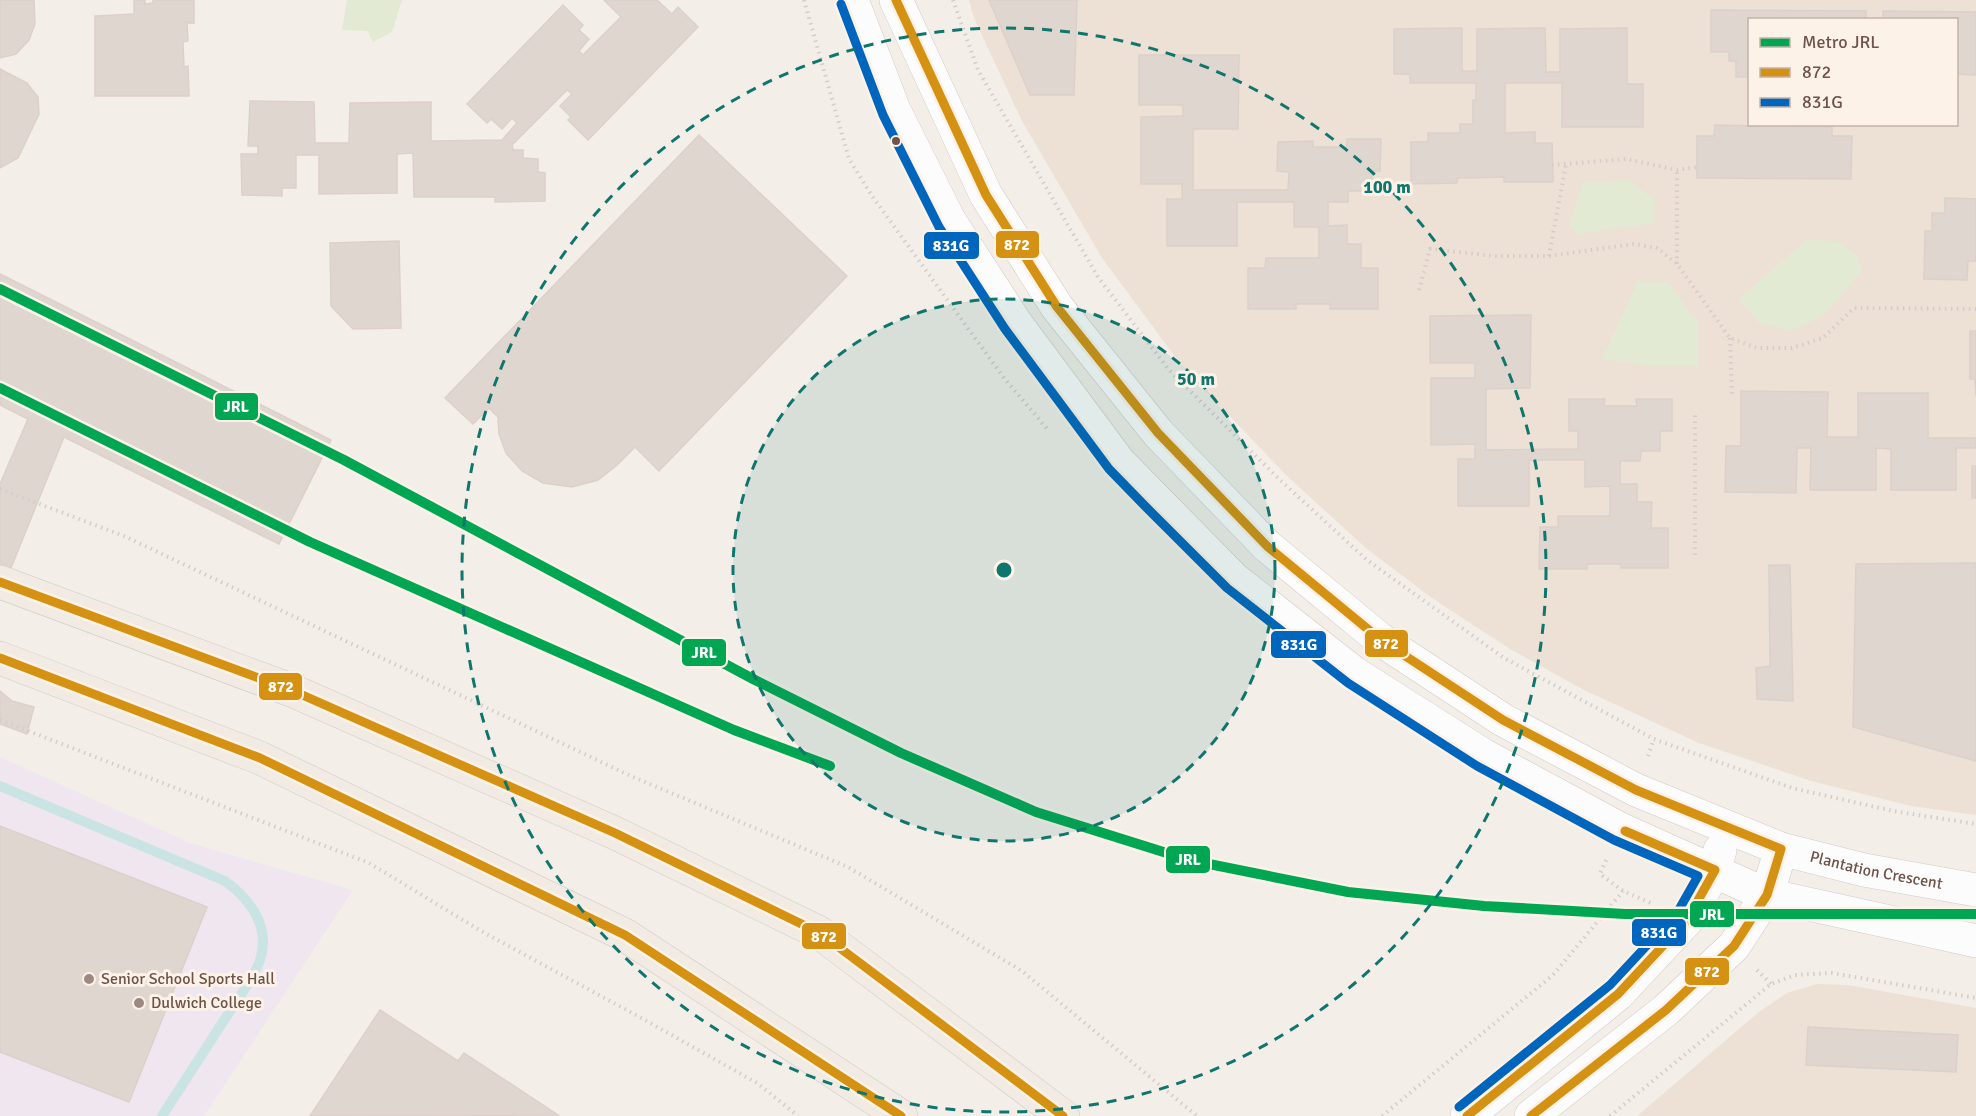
<svg xmlns="http://www.w3.org/2000/svg" width="1976" height="1116" viewBox="0 0 1976 1116" font-family="Signika,sans-serif">
<style>
.residential{fill:#ede0d5;fill-rule:evenodd}
.education{fill:#efe6f0}
.green{fill:#e3ead3}
.lines{fill:none;stroke-linecap:round;stroke-linejoin:round}
.stream{stroke:#cae4e4;stroke-width:10}
.building{fill:#e0d6d0;stroke:#ddd0ca;stroke-width:1.5}
.minor-casing{stroke:#d2c9c4;stroke-width:34}
.primary-casing{stroke:#d3c9c5;stroke-width:34}
.path{stroke:#d6ccca;stroke-width:4;stroke-dasharray:1.5 4.5;stroke-linecap:butt}
.minor{stroke:#fdfcfc;stroke-width:33}
.primary{stroke:#f1ebe4;stroke-width:33}
.bus-1-casing{stroke:#fdf2e7;stroke-width:14}
.bus-2-casing{stroke:#fdf2e7;stroke-width:14}
.bus-1{stroke:#d59112;stroke-width:9}
.bus-2{stroke:#0065bd;stroke-width:9}
.metro-1-casing{stroke:#fdf2e7;stroke-width:15}
.metro-1{stroke:#00a651;stroke-width:10}
.ring{fill:none;stroke:#0f766e;stroke-width:3;stroke-dasharray:10 8}
.bus-dot{fill:#6f534a;stroke:#fdf2e7;stroke-width:2}
.poi-dot{fill:#9e8981;stroke:#fdf2e7;stroke-width:2}
.labels{text-anchor:middle;dominant-baseline:central;stroke-width:6;stroke-linejoin:round;paint-order:stroke}
.street-label{font-size:16px;fill:#6f534a;stroke:#fdf2e7}
.poi-label{font-size:16px;fill:#6f534a;stroke:#fdf2e7;text-anchor:start}
.centre{fill:#0f766e;stroke:#fdf2e7;stroke-width:3}
.ring-label{font-size:18px;text-anchor:middle;font-weight:bold;fill:#0f766e;stroke:#fdf2e7;stroke-width:6;stroke-linejoin:round;paint-order:stroke}
.line-badge{stroke:#fdf2e7;stroke-width:2}
.badge-label{font-size:16px;text-anchor:middle;font-weight:bold;fill:#fff}
</style>
<rect width="100%" height="100%" fill="#f4eee8"/>
<g class="residential">
<path d="M969,0H1976V815L1911,806L1811,781L1699,743L1584,690L1510,649L1432,598L1367,549L1286,475L1182,366L1102,258L1022,121L974,18ZM1750,20H1956V124H1750Z"/>
<path d="M1817,984L1848,985L1976,1008V1116H1637L1759,1012L1787,993Z"/>
</g>
<path class="education" d="M0,757L190,843L353,890L204,1116H0Z"/>
<g class="green">
<path d="M347,0H402L392,32L373,42L367,31L342,30Z"/>
<path d="M1628,180L1655,200L1654,223L1577,234L1569,224L1583,182Z"/>
<path d="M1806,240L1836,241L1858,256L1862,272L1821,317L1790,331L1759,323L1739,299Z"/>
<path d="M1638,281L1668,282L1698,323V366H1653L1602,359Z"/>
</g>
<g class="lines">
<path class="stream" d="M0,786L225,881C250,899 271,927 260,960C255,976 239,997 230,1011C207,1046 185,1081 162,1116"/>
</g>
<g class="building">
<path d="M0,0H34L35,24L29,40L16,54L0,58Z"/>
<path d="M134,0H145V4L153,3V0H194V23H187L188,41L183,42L184,67L188,66L189,96H95V16L134,14Z"/>
<path d="M604,0H657L672,14L678,7L698,27L588,140L568,120L571,117L560,106L572,94L567,90L512,145L513,150H523V158L538,159V172L545,173V201L495,202V197H414L413,153L397,154V193L319,194V155H296V188H282V196L242,195L241,154H258V146H248L250,101L314,102L315,143H349L350,103L431,102V141L502,140L517,123L512,118L502,129L491,119L487,123L467,104L563,5L583,25L579,30L589,39L579,51L583,55L621,17Z"/>
<path d="M989,0H1077L1074,95H1030Z"/>
<path d="M1711,10L1866,11V20H1750V77H1736V61H1729V52H1711Z"/>
<path d="M1883,11L1976,12V75L1956,74V20H1883Z"/>
<path d="M1462,28V71H1477V29L1545,28L1546,72H1560V29L1627,28V84H1643V127H1562V83H1505V133L1535,132V143H1552L1553,182H1504V177L1457,178V183L1411,184V142H1428V133H1460V124H1473V100H1476V83H1410V74H1394V29Z"/>
<path d="M1139,55H1239L1238,129H1193V190H1288L1289,172L1277,171L1278,142L1313,141V147H1346L1347,139H1381L1380,171H1372V191H1348V202H1328V226L1347,225V244H1361V268H1378V309H1330V304H1296V309H1248V268H1265L1266,258H1319V227H1294V202H1237V246H1167V199H1182V184H1141V117L1183,116V105H1139Z"/>
<path d="M0,69L27,83L38,97L39,114L18,158L0,168Z"/>
<path d="M1757,124L1832,127V136H1852L1851,179L1697,178V136H1714L1715,125L1757,126Z"/>
<path d="M699,135L847,276L659,471L635,447L616,466L598,480L572,487L543,483L522,471L506,453L499,434L498,417L489,408L473,424L445,398Z"/>
<path d="M1945,198L1976,199V261H1968L1967,280L1924,279L1925,231H1932V213H1945Z"/>
<path d="M399,241L401,328L353,329L331,306L330,243Z"/>
<path d="M0,274L331,440L279,544L64,437L0,595V484L28,419L0,405Z"/>
<path d="M1531,315L1530,388L1486,389V450L1578,449V431H1569V399H1605L1604,406H1637L1636,399H1672V431H1660V451H1641L1640,461H1620V484H1637V502H1652L1651,528H1668V568H1621V564H1587V569H1539L1540,527H1558V516H1610V486L1585,487V460H1529V506H1458V459H1475V444L1431,445V378H1475V363H1430V316Z"/>
<path d="M1970,331H1976V396L1975,379H1970Z"/>
<path d="M1741,391L1828,392L1827,437H1858V393H1928V438H1976V448H1956V490H1891V449L1876,448V490H1810L1811,448H1797L1796,493L1725,492L1726,446H1741Z"/>
<rect x="1972" y="466" width="4" height="32"/>
<path d="M1976,563V761L1853,727L1856,564Z"/>
<path d="M1769,565H1790L1793,701L1757,699L1756,668L1770,666Z"/>
<path d="M0,691L12,701L34,707L27,734L0,724Z"/>
<path d="M0,826L207,907L129,1102L0,1052Z"/>
<path d="M380,1010L458,1061L464,1053L558,1115L310,1116Z"/>
<path d="M1808,1027L1958,1035L1956,1072L1806,1065Z"/>
</g>
<g class="lines">
<g class="minor-casing">
<g id="minor">
<path d="M852,0L894,110L949,220L1015,322L1119,462L1234,579L1354,673L1483,755L1620,829L1767,895L1976,941"/>
<path id="s1" d="M896,0L986,195L1057,307L1158,433L1267,546L1381,640L1503,720L1636,790L1781,849L1864,870L1976,890"/>
<path d="M1467,1116L1618,994L1687,920L1715,870L1720,850"/>
<path d="M1531,1116L1666,1010L1734,946L1767,895L1781,849"/>
</g>
</g>
<g class="primary-casing">
<g id="primary">
<path d="M0,582L291,690L615,833L820,933L1063,1116"/>
<path d="M0,658L260,758L625,935L901,1116"/>
</g>
</g>
<g class="path">
<path d="M804,0L849,159L872,196L1004,378L1049,431"/>
<path d="M953,0L978,70L1098,277L1169,370L1280,480L1367,560L1504,658L1654,739L1792,788L1893,811L1976,824"/>
<path d="M1552,165L1626,159L1677,170L1697,167"/>
<path d="M1549,256L1566,164"/>
<path d="M1677,264V170"/>
<path d="M1419,290L1430,249L1495,256H1549L1634,244L1657,248L1677,264L1730,338L1757,348H1792L1823,338L1854,308L1976,309"/>
<path d="M1730,338L1732,397"/>
<path d="M0,489L124,536L633,777L848,867L1022,971L1197,1116"/>
<path d="M1695,555V412"/>
<path d="M0,720L369,863L481,931L645,1020L757,1083L798,1116"/>
<path d="M1648,756L1654,739"/>
<path d="M1606,860L1600,874L1623,891L1653,904"/>
<path d="M1757,970L1771,984"/>
<path d="M1382,1116L1553,975L1623,891"/>
<path d="M1610,1116L1771,984L1795,975L1832,973L1976,998"/>
</g>
<use href="#minor" class="minor"/>
<use href="#primary" class="primary"/>
<g class="bus-1-casing">
<g id="bus-1">
<path d="M896,0L986,195L1057,307L1158,433L1267,546L1381,640L1503,720L1636,790L1781,849L1767,895L1734,946L1666,1010L1531,1116"/>
<path d="M0,582L291,690L615,833L820,933L1063,1116"/>
<path d="M0,658L260,758L625,935L901,1116"/>
<path d="M1467,1116L1618,994L1687,920L1715,870L1625,831"/>
</g>
</g>
<g class="bus-2-casing">
<path id="bus-2" d="M841,4L883,115L939,227L1005,329L1109,469L1144,505L1227,588L1348,683L1477,766L1614,840L1698,876L1677,913L1610,985L1459,1107"/>
</g>
<use href="#bus-1" class="bus-1"/>
<use href="#bus-2" class="bus-2"/>
<g class="metro-1-casing">
<g id="metro-1">
<path d="M0,289L344,460L753,679L901,753L1036,812L1189,860L1348,892L1484,906L1625,914H1976"/>
<path d="M0,388L310,542L734,730L830,766"/>
</g>
</g>
<use href="#metro-1" class="metro-1"/>
</g>
<circle cx="1004" cy="570" r="271" fill="#0f766e" fill-opacity=".12"/>
<g class="ring">
<circle cx="1004" cy="570" r="271"/>
<circle cx="1004" cy="570" r="542"/>
</g>
<circle class="bus-dot" cx="896" cy="141" r="5"/>
<g class="poi-dot">
<circle cx="89" cy="979" r="6"/>
<circle cx="139" cy="1003" r="6"/>
</g>
<g class="labels">
<g class="street-label">
<text stroke="none"><textPath href="#s1" startOffset="1364">Plantation Crescent</textPath></text>
</g>
<g class="poi-label">
<text x="101" y="979">Senior School Sports Hall</text>
<text x="151" y="1003">Dulwich College</text>
</g>
</g>
<circle cx="1004" cy="570" r="9" class="centre"/>
<g class="ring-label">
<text x="1387" y="193">100 m</text>
<text x="1196" y="385">50 m</text>
</g>
<g class="line-badge">
<rect x="995" y="230" width="45" height="29" rx="6" fill="#d59112"/>
<rect x="923" y="231" width="57" height="29" rx="6" fill="#0065bd"/>
<rect x="214" y="392" width="45" height="29" rx="6" fill="#00a651"/>
<rect x="1364" y="629" width="45" height="29" rx="6" fill="#d59112"/>
<rect x="1270" y="630" width="57" height="29" rx="6" fill="#0065bd"/>
<rect x="681" y="638" width="46" height="29" rx="6" fill="#00a651"/>
<rect x="258" y="672" width="45" height="29" rx="6" fill="#d59112"/>
<rect x="1165" y="845" width="46" height="29" rx="6" fill="#00a651"/>
<rect x="1689" y="900" width="46" height="28" rx="6" fill="#00a651"/>
<rect x="1631" y="918" width="56" height="29" rx="6" fill="#0065bd"/>
<rect x="801" y="922" width="46" height="28" rx="6" fill="#d59112"/>
<rect x="1684" y="957" width="46" height="29" rx="6" fill="#d59112"/>
</g>
<g class="badge-label">
<text x="1017" y="250">872</text>
<text x="951" y="251">831G</text>
<text x="236" y="412">JRL</text>
<text x="1386" y="649">872</text>
<text x="1299" y="650">831G</text>
<text x="704" y="658">JRL</text>
<text x="281" y="692">872</text>
<text x="1188" y="865">JRL</text>
<text x="1712" y="920">JRL</text>
<text x="1659" y="938">831G</text>
<text x="824" y="942">872</text>
<text x="1707" y="977">872</text>
</g>
<rect x="1748" y="18" width="210" height="108" fill="#fdf2e7" stroke="#c4b2a8" stroke-width="1.5"/>
<rect x="1760" y="38" width="30" height="9" fill="#00a651" stroke="#c4b2a8" stroke-width="1.5"/>
<text x="1802" y="48" font-size="18" fill="#6f534a">Metro JRL</text>
<rect x="1760" y="68" width="30" height="9" fill="#d59112" stroke="#c4b2a8" stroke-width="1.5"/>
<text x="1802" y="78" font-size="18" fill="#6f534a">872</text>
<rect x="1760" y="98" width="30" height="9" fill="#0065bd" stroke="#c4b2a8" stroke-width="1.5"/>
<text x="1802" y="108" font-size="18" fill="#6f534a">831G</text>
</svg>
